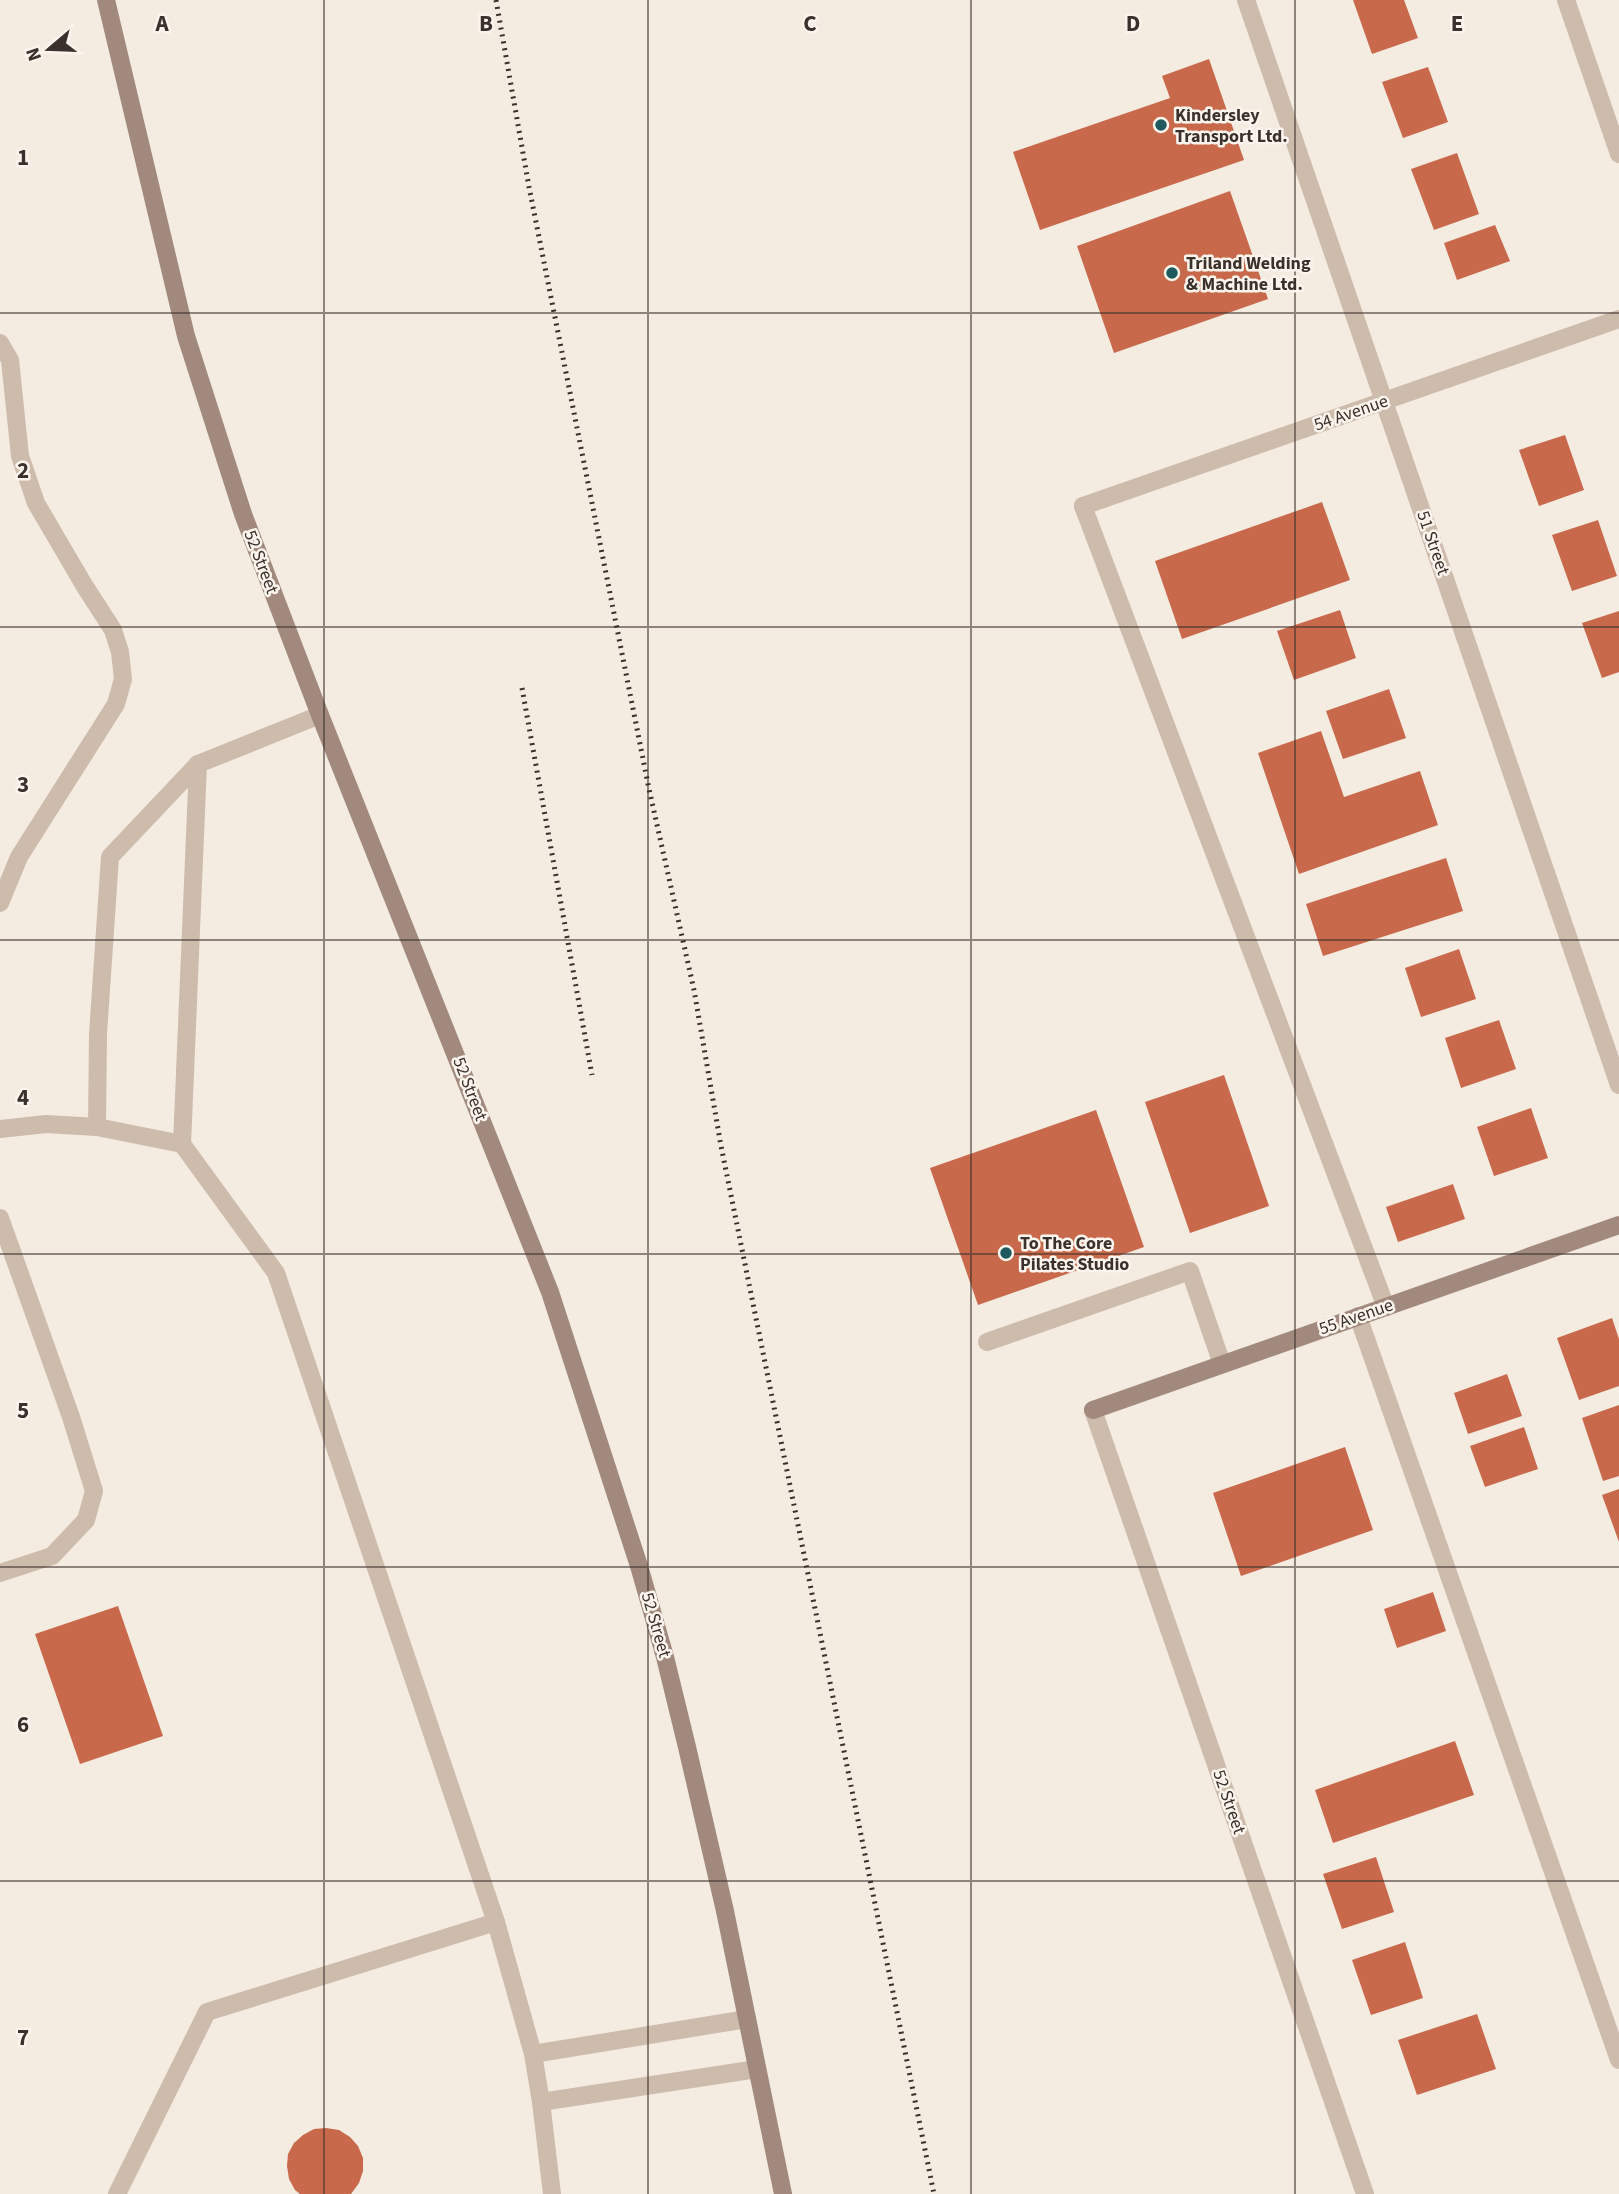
<svg xmlns="http://www.w3.org/2000/svg" width="1619" height="2194" viewBox="0 0 1619 2194" font-family="'Source Sans 3',sans-serif">
<style>
.building{fill:#c8694b}
.lines{fill:none;stroke-linecap:round;stroke-linejoin:round}
.lane{stroke:#cdbbac;stroke-width:18}
.street{stroke:#cdbbac;stroke-width:18}
.secondary{stroke:#a18a7d;stroke-width:18}
.rail{stroke:#3b302b;stroke-width:5;stroke-dasharray:2 5;stroke-linecap:butt}
.grid{fill:none;stroke:#3b302b;stroke-width:2;stroke-opacity:0.55}
.poi-dot{fill:#1f5a5e;stroke:#fbf5ee;stroke-width:2.5}
.labels{text-anchor:middle;dominant-baseline:central;stroke-width:5;stroke-linejoin:round;paint-order:stroke}
.poi-label{font-size:18px;font-weight:bold;fill:#3b302b;stroke:#fbf5ee;text-anchor:start}
.street-label{font-size:18px;fill:#3b302b;stroke:#fbf5ee}
.grid-label{font-size:23px;text-anchor:middle;font-weight:bold;fill:#3b302b;stroke:#fbf5ee;stroke-width:5;stroke-linejoin:round;paint-order:stroke}
</style>
<rect width="100%" height="100%" fill="#f4ebe1"/>
<g class="building">
<path d="M1353,0H1404L1418,38L1372,54Z"/>
<path d="M1209,59L1244,160L1040,230L1013,152L1170,98L1162,76Z"/>
<path d="M1428,67L1448,122L1403,138L1382,82Z"/>
<path d="M1457,153L1479,214L1434,230L1411,169Z"/>
<path d="M1230,191L1268,299L1114,353L1077,246Z"/>
<path d="M1495,225L1510,261L1457,280L1444,243Z"/>
<path d="M1565,435L1584,490L1539,506L1519,450Z"/>
<path d="M1322,502L1350,580L1182,639L1155,561Z"/>
<path d="M1598,520L1617,576L1572,591L1552,535Z"/>
<path d="M1340,610L1356,658L1294,680L1277,631Z"/>
<path d="M1619,611V672L1602,678L1582,623Z"/>
<path d="M1389,689L1406,738L1343,759L1326,711Z"/>
<path d="M1321,731L1344,797L1420,771L1438,825L1299,874L1258,753Z"/>
<path d="M1446,858L1463,911L1323,956L1306,904Z"/>
<path d="M1459,949L1476,999L1421,1017L1405,968Z"/>
<path d="M1499,1020L1516,1069L1461,1088L1445,1038Z"/>
<path d="M1224,1075L1269,1206L1190,1233L1145,1102Z"/>
<path d="M1531,1108L1548,1158L1494,1176L1477,1127Z"/>
<path d="M1096,1110L1144,1247L978,1305L930,1168Z"/>
<path d="M1453,1184L1465,1219L1398,1242L1386,1207Z"/>
<path d="M1612,1318L1619,1339V1386L1579,1400L1557,1338Z"/>
<path d="M1507,1374L1522,1416L1468,1434L1454,1393Z"/>
<path d="M1619,1405V1476L1603,1481L1582,1418Z"/>
<path d="M1524,1427L1538,1469L1485,1487L1470,1446Z"/>
<path d="M1345,1447L1373,1530L1241,1576L1213,1493Z"/>
<path d="M1619,1489V1542L1602,1495Z"/>
<path d="M1433,1592L1446,1631L1397,1648L1384,1609Z"/>
<path d="M118,1606L163,1736L80,1764L35,1634Z"/>
<path d="M1455,1741L1474,1795L1333,1843L1315,1790Z"/>
<path d="M1376,1857L1394,1912L1342,1929L1323,1874Z"/>
<path d="M1405,1942L1423,1998L1371,2015L1352,1960Z"/>
<path d="M1477,2014L1496,2069L1417,2095L1398,2040Z"/>
<path d="M326,2128L339,2130L350,2137L358,2146L363,2158V2171L359,2183L351,2194H300L295,2190L289,2179L287,2166L288,2154L294,2143L303,2135L314,2129Z"/>
</g>
<g class="lines">
<g class="lane">
<path d="M1566,0L1619,154"/>
<path d="M0,343L10,360L20,456L36,503L84,585L113,630L120,652L123,679L116,704L19,857L0,903"/>
<path d="M1083,506L1386,1307"/>
<path d="M198,764L182,1144L276,1273L496,1922L533,2054L541,2102L552,2194"/>
<path d="M97,1127L98,1034L110,857L198,764L320,715"/>
<path d="M0,1129L46,1124L97,1127L182,1144"/>
<path d="M0,1218L71,1417L94,1491L86,1520L52,1556L0,1573"/>
<path d="M1358,1316L1619,2060"/>
<path d="M987,1342L1190,1271L1222,1364"/>
<path d="M533,2054L747,2019"/>
<path d="M541,2102L757,2069"/>
<path d="M117,2194L207,2012L496,1922"/>
</g>
<g class="street">
<path d="M1246,0L1619,1085"/>
<path d="M1083,506L1619,319"/>
<path d="M1093,1410L1365,2194"/>
</g>
<g class="secondary">
<path d="M106,0L186,336L243,514L320,715L550,1292L639,1566L665,1657L687,1747L725,1911L783,2194"/>
<path d="M1093,1410L1619,1225"/>
</g>
<g class="rail">
<path d="M496,0L529,187L649,789L694,990L721,1146L934,2194"/>
<path d="M522,688L592,1075"/>
</g>
</g>
<path class="grid" d="M324,0V2194M648,0V2194M971,0V2194M1295,0V2194M0,313H1619M0,627H1619M0,940H1619M0,1254H1619M0,1567H1619M0,1881H1619"/>
<g class="poi-dot">
<circle cx="1161" cy="125" r="7"/>
<circle cx="1172" cy="273" r="7"/>
<circle cx="1006" cy="1253" r="7"/>
</g>
<g class="labels">
<g class="poi-label">
<text x="1175" y="115">Kindersley<tspan x="1175" dy="21">Transport Ltd.</tspan></text>
<text x="1186" y="263">Triland Welding<tspan x="1186" dy="21">&amp; Machine Ltd.</tspan></text>
<text x="1020" y="1243">To The Core<tspan x="1020" dy="21">Pilates Studio</tspan></text>
</g>
<g class="street-label">
<text transform="translate(1351 413) rotate(-19)">54 Avenue</text>
<text transform="translate(1433 543) rotate(71)">51 Street</text>
<text transform="translate(261 562) rotate(69)">52 Street</text>
<text transform="translate(470 1089) rotate(69)">52 Street</text>
<text transform="translate(1356 1317) rotate(-19)">55 Avenue</text>
<text transform="translate(656 1625) rotate(74)">52 Street</text>
<text transform="translate(1229 1802) rotate(71)">52 Street</text>
</g>
</g>
<g class="grid-label">
<text x="162" y="31">A</text>
<text x="486" y="31">B</text>
<text x="810" y="31">C</text>
<text x="1133" y="31">D</text>
<text x="1457" y="31">E</text>
<text x="23" y="165">1</text>
<text x="23" y="478">2</text>
<text x="23" y="792">3</text>
<text x="23" y="1105">4</text>
<text x="23" y="1418">5</text>
<text x="23" y="1732">6</text>
<text x="23" y="2045">7</text>
</g>
<g transform="translate(49 49) rotate(251)" stroke="#fbf5ee" stroke-width="5" paint-order="stroke">
<path d="M0-5L12 26L0 18L-12 26Z" fill="#3b302b"/>
<text y="-10" font-size="19" font-weight="bold" text-anchor="middle" fill="#3b302b">N</text>
</g>
</svg>
